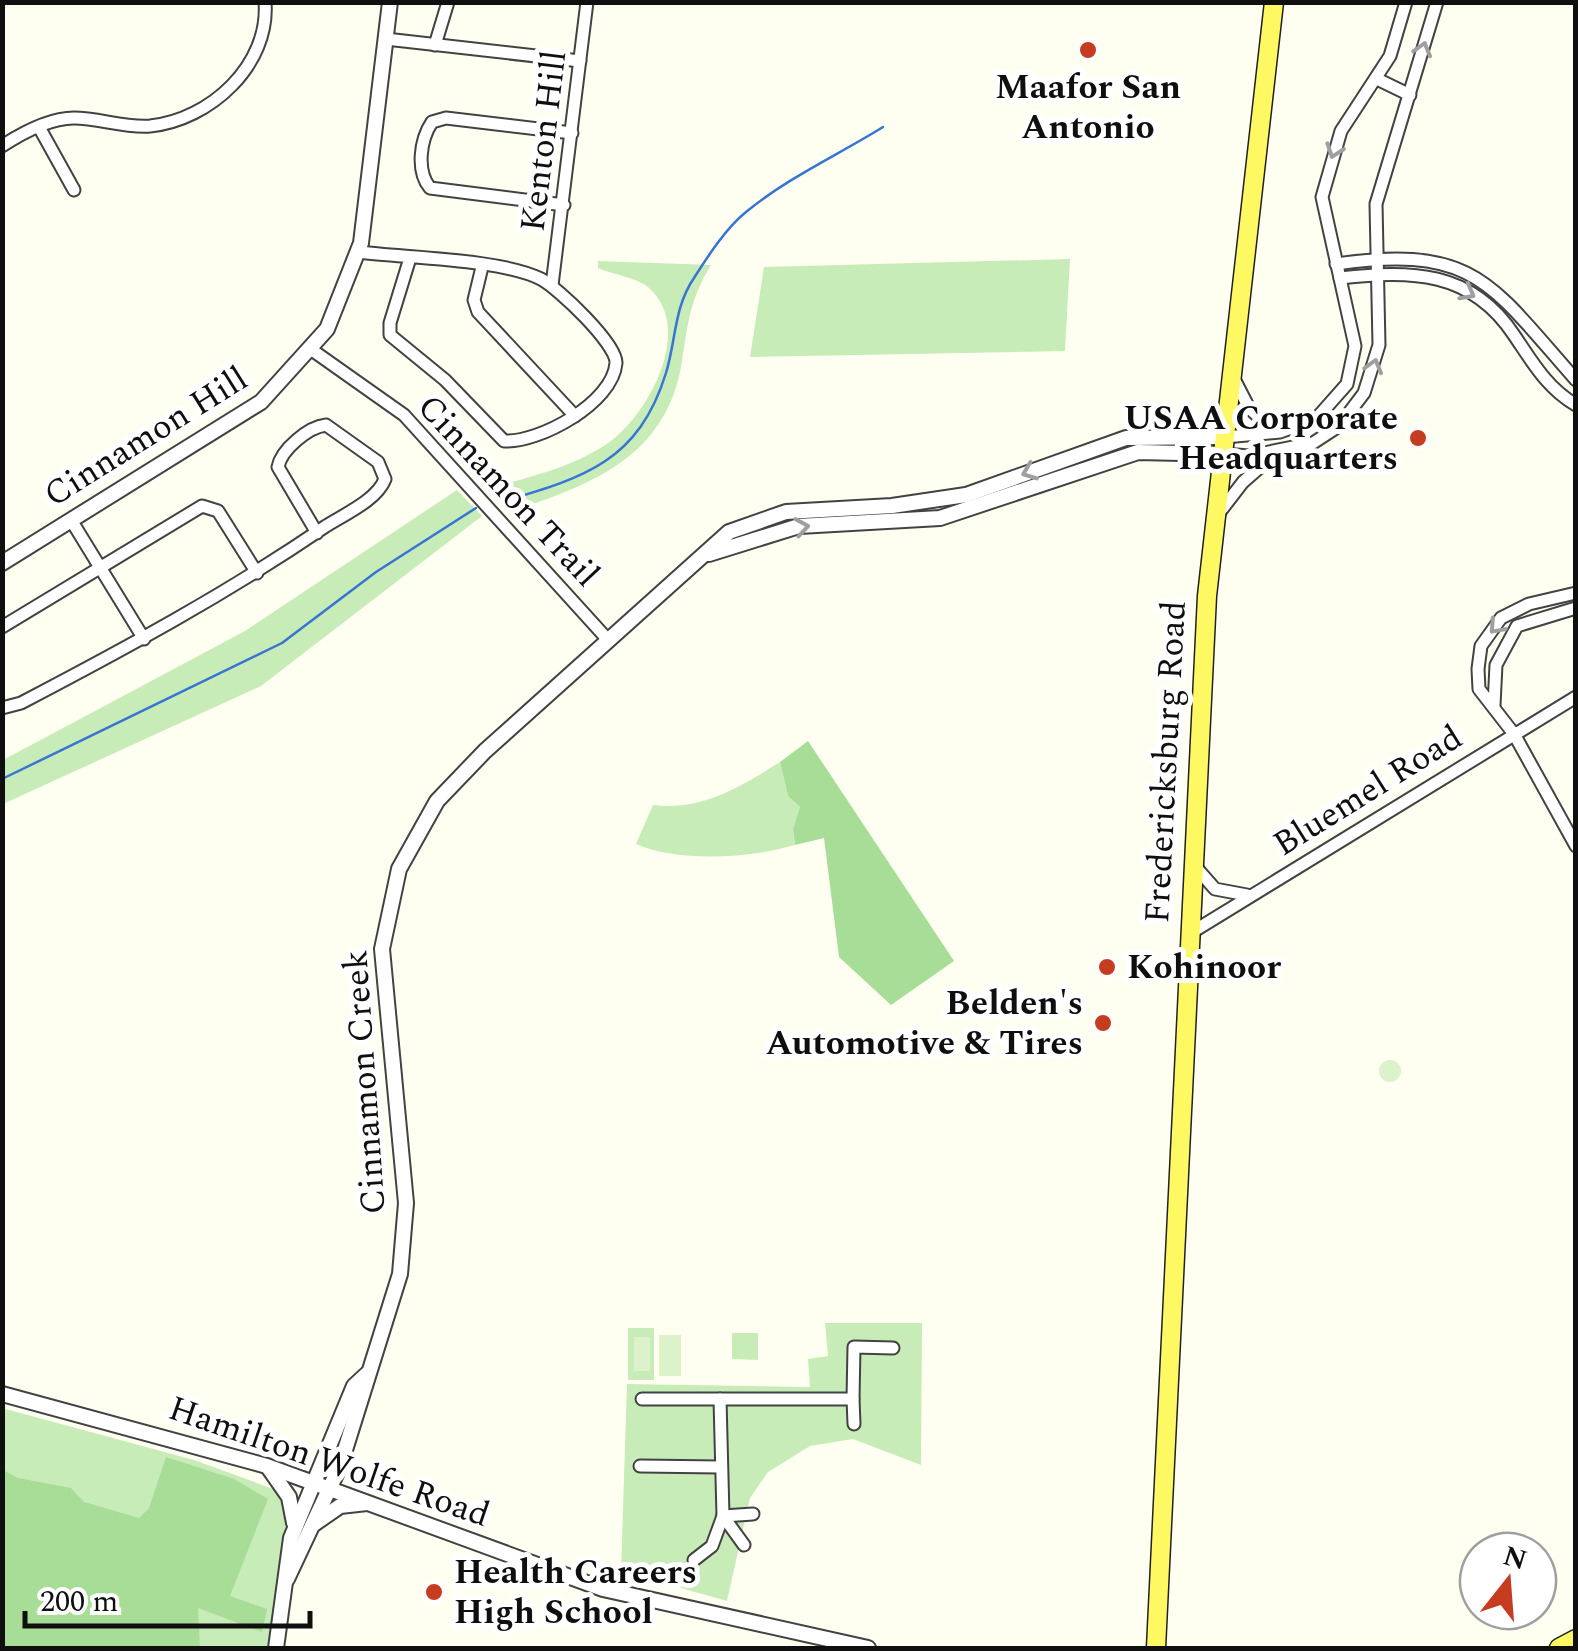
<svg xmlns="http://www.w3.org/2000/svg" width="1578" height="1651" viewBox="0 0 1578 1651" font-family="Spectral,serif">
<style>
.green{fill:#c8ecb8}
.forest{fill:#a8dd97}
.pitch{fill:#dcf2cb}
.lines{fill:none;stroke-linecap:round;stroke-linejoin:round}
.stream{stroke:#3774d3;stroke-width:2.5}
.minor-casing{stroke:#424242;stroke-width:15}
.tertiary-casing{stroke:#424242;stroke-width:18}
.primary-casing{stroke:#202020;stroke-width:21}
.minor{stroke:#fff;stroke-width:11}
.tertiary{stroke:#fff;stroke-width:14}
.primary{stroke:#fef963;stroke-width:18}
.oneway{stroke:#9f9f9f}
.poi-dot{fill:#c63c20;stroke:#fff;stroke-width:4}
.labels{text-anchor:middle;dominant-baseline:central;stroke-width:10;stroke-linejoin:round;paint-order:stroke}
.poi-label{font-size:35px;font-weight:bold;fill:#0f0f0f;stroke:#fff;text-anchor:end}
.street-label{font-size:35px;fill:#0f0f0f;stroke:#fff}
</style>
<rect width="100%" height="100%" fill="#fffff1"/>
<g class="green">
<path d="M1070,259L1065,351L750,357L764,267Z"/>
<path d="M598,261L711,265C688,303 688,326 681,367C664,459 588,486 509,512L490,488C530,477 569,468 604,446C646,420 697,329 648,287C637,278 612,274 598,268Z"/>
<path d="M457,490L482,516L261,686L3,804V760L245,631Z"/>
<path d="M780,762L788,796L800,807L793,829L795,845C749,858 680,863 636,844L653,805C702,811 740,787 780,762Z"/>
<path d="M825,1323H922L921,1465L853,1439L810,1446L768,1472L750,1498L727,1601L621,1571L627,1384L810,1387L808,1359L828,1356Z"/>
<rect x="628" y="1328" width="26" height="52"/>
<path d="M732,1333H758V1360L732,1359Z"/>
<path d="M2,1408L194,1460L279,1491L288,1526L267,1648H3Z"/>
</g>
<g class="forest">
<path d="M808,741L954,961L891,1005L839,957L824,838L795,845L793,829L800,807L788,796L780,762Z"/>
<path d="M166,1457L234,1479L268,1499L230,1596L267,1609L262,1632L198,1608L200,1648H3V1470L18,1478L71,1488L84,1502L139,1518L149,1508Z"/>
</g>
<g class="pitch">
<circle cx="1390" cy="1071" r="11"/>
<rect x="659" y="1335" width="22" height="41"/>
<rect x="634" y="1337" width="16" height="34"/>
</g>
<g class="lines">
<g class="stream">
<path d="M501,502C582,478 638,463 666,373C676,340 674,307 694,278C708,256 726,228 746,212C787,178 838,155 883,127"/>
<path d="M2,779L282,643L376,572L476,508"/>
</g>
<g class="minor-casing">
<g id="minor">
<path d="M386,39L580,61"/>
<path d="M435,45L448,2"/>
<path d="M1377,79L1410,95"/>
<path d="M39,127L74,190"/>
<path d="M2,146C22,133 50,118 74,118C99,118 124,128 150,126C210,120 270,65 265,2"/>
<path d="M564,205L430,188C416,171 420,140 432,122L446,118L572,133"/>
<path d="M359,252C406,258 502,259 541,279C558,288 617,344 616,363C613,403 539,443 504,441L445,380L390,335V323L410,258"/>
<path d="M1336,264C1475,244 1491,284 1576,380"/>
<path d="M482,267L474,300L478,312L575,416"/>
<path d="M1340,278C1410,270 1471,270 1514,335C1533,363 1547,388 1576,405"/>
<path d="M552,285L587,2"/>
<path d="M312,350L404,415L609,641"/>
<path d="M1233,377L1249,408L1275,432"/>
<path d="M1225,437L1280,432L1316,419L1347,384L1355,346L1322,197L1341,131L1390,56L1406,2"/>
<path d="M1224,454L1249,456L1313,443L1339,426L1364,393L1379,345L1376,204L1437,2"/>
<path d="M1219,513L1243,482L1275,454"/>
<path d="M71,520L144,639"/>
<path d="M1576,593L1529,604L1501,618L1481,646L1478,669L1479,689L1514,734L1576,846"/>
<path d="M2,627L202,506L218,511L257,573"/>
<path d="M1494,705L1496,665L1517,626L1576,608"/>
<path d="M2,708L21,703C128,647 226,594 326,526C345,514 377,500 385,479L378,462L326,425C308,427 281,450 278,467L317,533"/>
<path d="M1193,864L1215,889L1247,895"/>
<path d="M1189,934L1576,697"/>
<path d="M642,1399H720L723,1516L712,1546L694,1560"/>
<path d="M720,1399H853L854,1347L893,1348"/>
<path d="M853,1399L854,1424"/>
<path d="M640,1466L720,1467"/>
<path d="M723,1516L744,1545"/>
<path d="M723,1516L753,1514"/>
</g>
</g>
<g class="tertiary-casing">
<g id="tertiary">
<path d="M709,554L799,526L940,518L1138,452L1224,454"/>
<path d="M2,563L261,402L327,329L361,243L390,2"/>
<path d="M2,1394L267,1466L603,1589L868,1648"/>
<path d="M268,1467L289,1497L294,1523"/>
<path d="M314,1524L340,1506L367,1503"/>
<path d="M287,1579L340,1466L400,1274L406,1203L382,949L399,869L437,801L485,751L729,532L786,512L892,506L966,495L1126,438L1225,437"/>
<path d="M276,1648L291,1538L354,1386L367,1374"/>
</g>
</g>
<g class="primary-casing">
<g id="primary">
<path d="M1156,1648L1207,596L1274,2"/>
<path d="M1559,1648L1576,1639"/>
</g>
</g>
<use href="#minor" class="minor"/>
<use href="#tertiary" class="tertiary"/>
<use href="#primary" class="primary"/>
</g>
<defs><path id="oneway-chevron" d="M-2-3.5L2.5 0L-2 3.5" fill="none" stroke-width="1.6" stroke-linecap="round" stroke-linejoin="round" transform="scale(2.5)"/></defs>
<g class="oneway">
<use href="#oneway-chevron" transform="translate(1423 49) rotate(-74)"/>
<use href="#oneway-chevron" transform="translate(1334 151) rotate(109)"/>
<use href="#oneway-chevron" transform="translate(1468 293) rotate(29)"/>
<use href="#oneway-chevron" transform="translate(1374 366) rotate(-74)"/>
<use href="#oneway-chevron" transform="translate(1029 472) rotate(159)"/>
<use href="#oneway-chevron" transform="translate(802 527) rotate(-9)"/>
<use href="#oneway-chevron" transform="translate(1496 627) rotate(132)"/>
</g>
<g class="poi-dot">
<circle cx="1088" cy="50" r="10"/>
<circle cx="1418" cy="438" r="10"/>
<circle cx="1107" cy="967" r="10"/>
<circle cx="1103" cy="1023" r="10"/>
<circle cx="434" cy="1592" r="10"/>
</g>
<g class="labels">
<g class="poi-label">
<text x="1088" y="87" text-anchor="middle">Maafor San<tspan x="1088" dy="40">Antonio</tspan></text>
<text x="1398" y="418">USAA Corporate<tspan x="1398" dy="40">Headquarters</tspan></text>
<text x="1127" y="967" text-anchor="start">Kohinoor</text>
<text x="1083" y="1003">Belden's<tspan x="1083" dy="40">Automotive &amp; Tires</tspan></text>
<text x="454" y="1572" text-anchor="start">Health Careers<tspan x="454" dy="40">High School</tspan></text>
</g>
<g class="street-label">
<text transform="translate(544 141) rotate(-83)">Kenton Hill</text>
<text transform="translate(146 437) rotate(-32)">Cinnamon Hill</text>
<text transform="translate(508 491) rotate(47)">Cinnamon Trail</text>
<text transform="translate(1166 762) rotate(-87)">Fredericksburg Road</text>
<text transform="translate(1368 791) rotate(-32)">Bluemel Road</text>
<text transform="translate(365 1082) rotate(-94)">Cinnamon Creek</text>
<text transform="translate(329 1462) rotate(19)">Hamilton Wolfe Road</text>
</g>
</g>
<rect width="1578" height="1651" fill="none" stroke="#0f0f0f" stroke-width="10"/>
<g transform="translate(1508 1581) rotate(17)"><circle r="48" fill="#ffffff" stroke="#9f9f9f" stroke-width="2.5"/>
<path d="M0-8L18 38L0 25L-18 38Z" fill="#c63c20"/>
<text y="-15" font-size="28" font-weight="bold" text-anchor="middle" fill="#0f0f0f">N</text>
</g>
<path d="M25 1611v15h285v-15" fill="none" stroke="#0f0f0f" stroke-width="5"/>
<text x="40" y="1611" font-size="30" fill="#0f0f0f" stroke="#ffffff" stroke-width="8" paint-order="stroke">200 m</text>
</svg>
